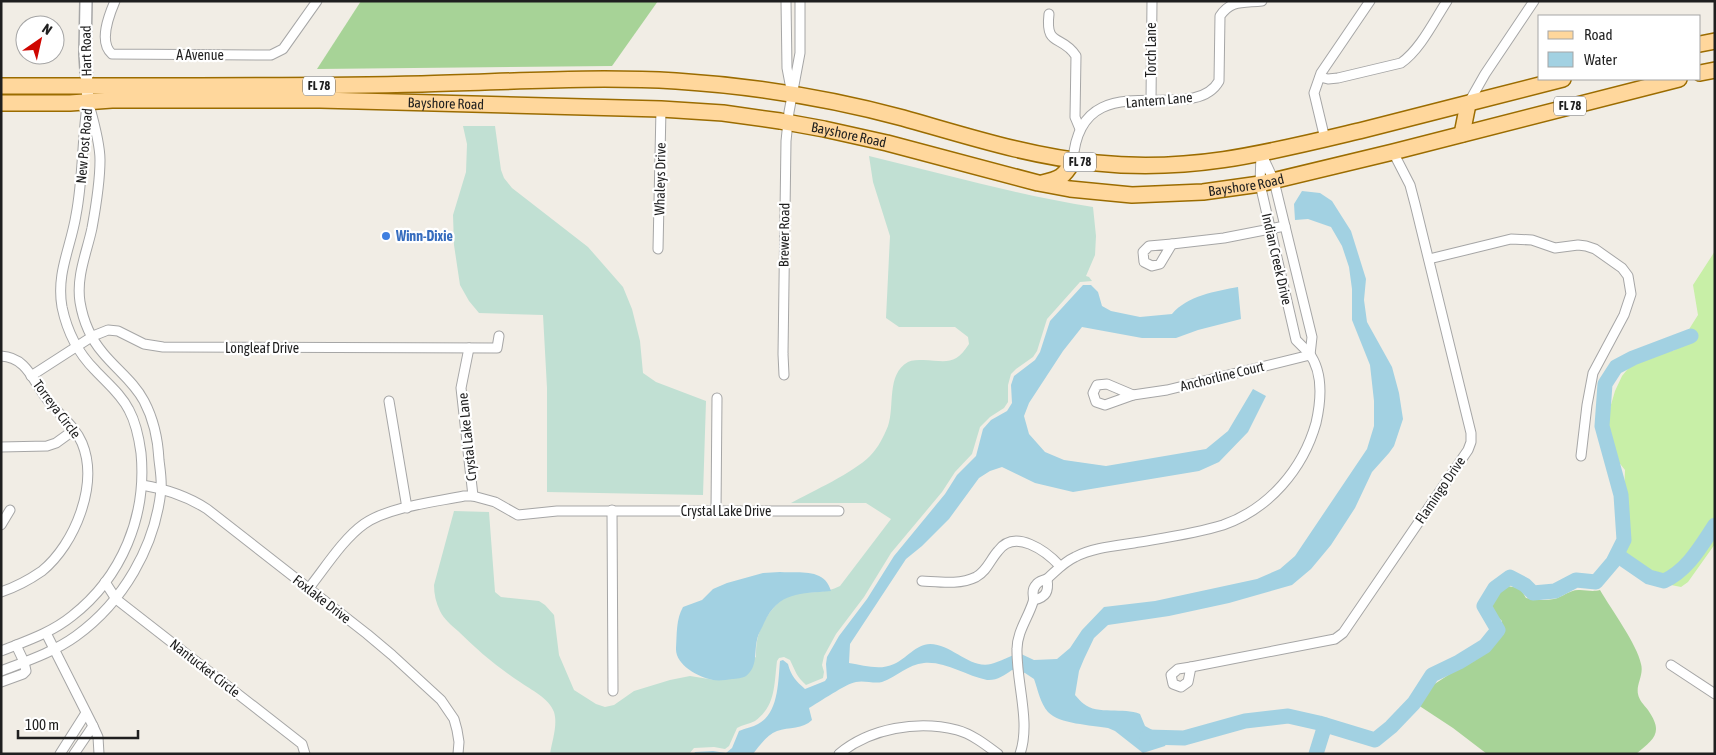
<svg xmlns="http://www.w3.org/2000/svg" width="1716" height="755" viewBox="0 0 1716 755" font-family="'Asap Condensed',sans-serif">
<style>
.grass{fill:#c8efa7}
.forest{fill:#a7d397}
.wetland{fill:#c1e0d3}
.water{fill:#a2d1e2}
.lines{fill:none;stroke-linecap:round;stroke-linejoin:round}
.river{stroke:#a2d1e2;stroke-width:15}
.minor-casing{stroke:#a6a6a6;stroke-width:11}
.tertiary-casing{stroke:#a6a6a6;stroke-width:14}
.primary-casing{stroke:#9b6c00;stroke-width:18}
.minor{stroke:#fff;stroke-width:9}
.tertiary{stroke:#fff;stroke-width:11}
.primary{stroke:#ffd79c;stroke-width:15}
.shop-dot{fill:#3f7fe0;stroke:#fff;stroke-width:2}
.labels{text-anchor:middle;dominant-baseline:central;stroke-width:4.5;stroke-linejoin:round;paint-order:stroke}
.shield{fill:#fff;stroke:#626262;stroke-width:1}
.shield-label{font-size:12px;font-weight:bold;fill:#1f1f1f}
.street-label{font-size:14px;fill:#1f1f1f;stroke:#fff}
.shop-label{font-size:14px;font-weight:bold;fill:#366cbe;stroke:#fff;text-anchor:start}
</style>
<rect width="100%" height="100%" fill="#f1ede5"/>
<path class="grass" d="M1715,251V544L1688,582L1681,587L1671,585L1618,555L1623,520L1625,470L1613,455L1610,438L1608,415L1615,391L1622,376L1631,365L1640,360L1675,350L1681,342L1698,315L1693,285Z"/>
<g class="forest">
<path d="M361,1H658L612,66L317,69Z"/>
<path d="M1506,586L1520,588L1526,598C1535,600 1545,601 1554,599C1563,597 1570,589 1580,590C1587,590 1592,592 1600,590C1611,609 1637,644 1641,664C1644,675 1636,684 1638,694C1639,700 1644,705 1648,710C1664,733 1654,739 1636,754H1487L1453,728L1418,705L1433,685L1493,646L1502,631V621L1491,610L1494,595Z"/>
</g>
<g class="wetland">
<path d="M463,126H495L501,170L504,178L512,188L588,247L623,287L632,309L640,341L643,373L656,382L706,401L703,495L547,492V388L543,315L479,313L469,301L460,285L454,245L453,215L466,172L467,144Z"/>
<path d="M869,156C944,174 1017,195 1093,207L1096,236L1095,255L1086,276L1089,277L1092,281L1080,282L1047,319L1037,351L1033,357L1016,369L1011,374L1008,385V402L1004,408L990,417L980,427L972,454L955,472L942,492L891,553L864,597L836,634L824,656L822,665L824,672L823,678L806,685C796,676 796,672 790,660L784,657L779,658L777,661C774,684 776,706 755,721C749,724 742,725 737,728L729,746L725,749L714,747L694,748L689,754H550C552,741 558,725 554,712C549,698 531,690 520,682C497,667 477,650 458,631C451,625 444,619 440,611C436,603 434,594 434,585L454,511L489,512L495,592L501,597L539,601L545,605L554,615L559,655L574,690L596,704L605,707L614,705L634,691L670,680L690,676L715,680L756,657C756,651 756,646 757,641C760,624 776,598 794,594C810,591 825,594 840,586L891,519L866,503H791C813,491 853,473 870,456C878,448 884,436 888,426C895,407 886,374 908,362C912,360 918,360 923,360C946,361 955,366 969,344L968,337L955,327H899L886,318L890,236L873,182Z"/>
</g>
<g class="water">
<path d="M1302,191L1320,193L1332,201L1351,231L1366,279L1364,300L1367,322L1392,367L1399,393L1403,419L1394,446L1389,453L1372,472L1355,508L1331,545L1311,569L1292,585L1229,603L1169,616L1108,625L1094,638L1084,659L1079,671L1075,695C1078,698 1081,702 1084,704C1097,715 1124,707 1140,714L1145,726L1169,739L1165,746L1143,753L1115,731L1108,728C1091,725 1059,724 1048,712C1040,703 1038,690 1034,679L1025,673L1012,670C1005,675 996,681 987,680C966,676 946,661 924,663C908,664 897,677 882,682C874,684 864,680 856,682C847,683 818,703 809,708L812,720C803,729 789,727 777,731C767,735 760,745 753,754H694L695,752L713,751L726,753L732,748L739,731C746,728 753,727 758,724C779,713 778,681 780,661L783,660L788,664C791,676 796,681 805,689L825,681L827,678L826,664L827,657L839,636L867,599L894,556L945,494L957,475L976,456L983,429L991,420L1007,411L1012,403L1011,385L1014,376L1035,360L1040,352L1050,321L1083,285H1091L1098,292L1102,306L1111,311L1140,317L1172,314C1187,296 1216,291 1238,287L1241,319L1198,330L1176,338H1142L1082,327L1063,351L1029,403L1024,416L1029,434L1045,452L1064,460L1106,466L1206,449L1228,431L1253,389L1266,396L1248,432L1219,462L1199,471L1073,492L1035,483L1002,467L990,471L979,478L949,519L922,546L906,559L850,644L849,663C864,665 879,671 894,664C906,659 916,644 930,644C952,644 969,669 991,664C1000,662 1010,656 1019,653L1034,660L1057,659L1070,648L1082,630L1104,607L1155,601L1257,579L1280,569L1295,556L1367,449L1374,426V401L1370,365L1352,320V289L1349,267L1342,246L1331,227L1308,219L1295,220L1294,204Z"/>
<path d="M780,572C800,573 825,568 831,591C800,594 779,591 764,623C762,628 758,634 757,640C754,652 758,667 746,676C743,678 736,679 732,679C726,680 719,681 713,680C698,677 675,665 676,648C677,634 676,619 683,607L702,600L713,589L727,583L763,573Z"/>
</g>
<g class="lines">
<g class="river">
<path d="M1617,555L1649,577L1664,581C1688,570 1701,546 1715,525"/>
<path d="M1147,737L1184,738L1245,721L1288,716L1319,723L1375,740L1391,727L1414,703L1432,675L1459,662L1485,646L1498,630L1484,606L1495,588L1510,577L1525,585L1533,593L1555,591L1576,580L1596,582L1613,562L1624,540L1621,495L1602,426L1605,384L1616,367L1633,358L1691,336"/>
<path d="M1316,754L1325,725"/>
</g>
<g class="minor-casing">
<g id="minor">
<path d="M115,1C109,15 98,42 112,54L271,55L283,49L317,1"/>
<path d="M786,1L787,68L791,89"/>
<path d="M1049,14C1045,48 1062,34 1076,56L1075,117L1080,129"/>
<path d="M1320,77L1328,79L1338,78L1401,63C1420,50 1434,21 1447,1"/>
<path d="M1151,100L1152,1"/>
<path d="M1468,104L1485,74L1534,1"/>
<path d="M1325,139L1314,93L1321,73L1370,1"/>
<path d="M1262,155L1274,181L1312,337L1310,355"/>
<path d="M1073,161C1080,58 1192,129 1219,81L1220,16C1231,0 1242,3 1262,1"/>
<path d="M1172,244L1224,238L1285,226"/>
<path d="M1172,244L1160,264L1152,266L1144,262L1143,252L1149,246Z"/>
<path d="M658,249L661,109"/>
<path d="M1429,259L1511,239L1532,240L1555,248L1578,245L1586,246L1595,249L1622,268L1628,276L1631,294L1624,315L1593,373L1587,405L1581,456"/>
<path d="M469,348L461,388L473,496"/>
<path d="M1,356C25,357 32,378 44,395C55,412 74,424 82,443C99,484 75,544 42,571C29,580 16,587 1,592"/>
<path d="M784,375L783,354L786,141L789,112L800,53V1"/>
<path d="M31,376L93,336L108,330L118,331L144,344L163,347L497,348L499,336"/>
<path d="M1107,384L1133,395L1105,405L1096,402L1093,393L1097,385Z"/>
<path d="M1133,395L1167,390L1310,355"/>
<path d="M389,401L407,508"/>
<path d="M1,447L47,446L56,443L74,430"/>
<path d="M142,485C166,489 187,496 207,509L367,634L392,655L441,700L454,719L457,730L459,742L458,754"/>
<path d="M612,510L613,691"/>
<path d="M716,511L717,398"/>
<path d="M1,525L10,510"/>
<path d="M922,581C940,582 960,585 976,577C987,571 990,560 998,551C1015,528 1046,551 1060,566"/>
<path d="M105,582L116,599L302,744L305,754"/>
<path d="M309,588C325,568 343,539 364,524C388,507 435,502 464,496H473L495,502L518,515L557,511H839"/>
<path d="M1034,600C1046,597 1049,592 1047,579"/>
<path d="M46,633L93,726L98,737L99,754"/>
<path d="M1,651C26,641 51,633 72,616C122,577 147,516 141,453C139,438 136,423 129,410C121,394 107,383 95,370C78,353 67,331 62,307C56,273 71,247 76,215C83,179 82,142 87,106"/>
<path d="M1671,665L1715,694"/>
<path d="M1191,667L1335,639L1343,633L1468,450L1471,442V433L1415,204L1410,185L1393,152"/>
<path d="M1191,667L1188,682L1181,687L1173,684L1171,675L1178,669Z"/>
<path d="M1,671C27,661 54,652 76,636C123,602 155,547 161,490C162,480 160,469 159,460C158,439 154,420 144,401C134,382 117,370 103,353C91,339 83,320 80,302C76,276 87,252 92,228C96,206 100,182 100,160C100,142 93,119 88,101"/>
<path d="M1,682L23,674L26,671L24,662L16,645"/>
<path d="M60,754L86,713"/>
<path d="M74,754L93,726"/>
<path d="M839,754C870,728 918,720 957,730C972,734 986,745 998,754"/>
<path d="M1020,754C1031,722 1016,682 1017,649C1017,632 1028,618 1033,602C1035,596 1030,591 1036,585C1039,580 1044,581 1048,578C1057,570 1064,562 1075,557C1092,548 1114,546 1134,543C1163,538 1194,534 1223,525C1269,509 1303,469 1316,423C1321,401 1324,373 1309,353C1305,349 1300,344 1296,340L1260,184L1261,154"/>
</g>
</g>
<g class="tertiary-casing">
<path id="tertiary" d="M86,1L85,54L88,101"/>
</g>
<g class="primary-casing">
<g id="primary">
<path d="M1700,44L1715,41"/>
<path d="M1700,73L1715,70"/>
<path d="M1,86C142,86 282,87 422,84C507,82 592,76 676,81C753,86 829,98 903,118C967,136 1031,157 1097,163C1192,173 1271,152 1363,130C1430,113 1496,96 1563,79"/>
<path id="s1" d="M1,103H70L112,100H320L661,109L723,113L780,121L824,129L887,143L1038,183L1070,189L1132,195L1203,192L1260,184L1393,152L1679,79"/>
<path d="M1462,134L1468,104"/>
<path d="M1042,183C1060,179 1064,177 1073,161"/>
</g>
</g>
<use href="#minor" class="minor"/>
<use href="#tertiary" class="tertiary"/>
<use href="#primary" class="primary"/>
</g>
<circle class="shop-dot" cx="386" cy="236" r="5"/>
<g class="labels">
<g class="shield">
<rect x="303" y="76.5" width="32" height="19" rx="4"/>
<rect x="1554" y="96.5" width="32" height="19" rx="4"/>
<rect x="1064" y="152.5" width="32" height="19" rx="4"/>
</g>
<g class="shield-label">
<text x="319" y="86">FL 78</text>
<text x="1570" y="106">FL 78</text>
<text x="1080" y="162">FL 78</text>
</g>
<g class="street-label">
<text transform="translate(1151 50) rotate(-90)">Torch Lane</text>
<text transform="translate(86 51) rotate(-91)">Hart Road</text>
<text x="200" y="55">A Avenue</text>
<text transform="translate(1159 100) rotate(-5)">Lantern Lane</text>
<text stroke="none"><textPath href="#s1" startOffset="445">Bayshore Road</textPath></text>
<text stroke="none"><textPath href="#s1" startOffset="850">Bayshore Road</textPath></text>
<text transform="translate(84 146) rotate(-85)">New Post Road</text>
<text transform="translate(660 179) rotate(-89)">Whaleys Drive</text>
<text stroke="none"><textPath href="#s1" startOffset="1255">Bayshore Road</textPath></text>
<text transform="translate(784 235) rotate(-89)">Brewer Road</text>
<text transform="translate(1277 259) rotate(77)">Indian Creek Drive</text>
<text x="262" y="348">Longleaf Drive</text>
<text transform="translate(1222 376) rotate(-14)">Anchorline Court</text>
<text transform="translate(57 409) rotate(53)">Torreya Circle</text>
<text transform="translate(467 437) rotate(-96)">Crystal Lake Lane</text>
<text transform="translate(1440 490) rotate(-56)">Flamingo Drive</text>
<text x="726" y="511">Crystal Lake Drive</text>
<text transform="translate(322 599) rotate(38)">Foxlake Drive</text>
<text transform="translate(205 668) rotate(38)">Nantucket Circle</text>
</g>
<g class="shop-label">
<text x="396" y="236">Winn-Dixie</text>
</g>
</g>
<rect width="1716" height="755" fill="none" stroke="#1f1f1f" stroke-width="5"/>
<rect x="1538" y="15" width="162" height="65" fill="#ffffff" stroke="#a5a5a5"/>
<rect x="1548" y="31" width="25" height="8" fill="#ffd79c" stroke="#a5a5a5"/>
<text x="1584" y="40" font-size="15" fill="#1f1f1f">Road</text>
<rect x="1548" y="52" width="25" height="15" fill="#a2d1e2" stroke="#a5a5a5"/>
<text x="1584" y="65" font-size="15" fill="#1f1f1f">Water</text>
<g transform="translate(40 40) rotate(34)"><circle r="24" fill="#ffffff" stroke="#a5a5a5"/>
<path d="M0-4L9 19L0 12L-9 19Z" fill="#cf0600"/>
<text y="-8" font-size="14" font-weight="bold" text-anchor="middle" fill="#1f1f1f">N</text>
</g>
<path d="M18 730v8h120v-8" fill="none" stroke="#1f1f1f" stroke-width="2.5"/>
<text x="25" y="730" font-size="15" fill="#1f1f1f" stroke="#ffffff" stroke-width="4" paint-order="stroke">100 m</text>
</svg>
